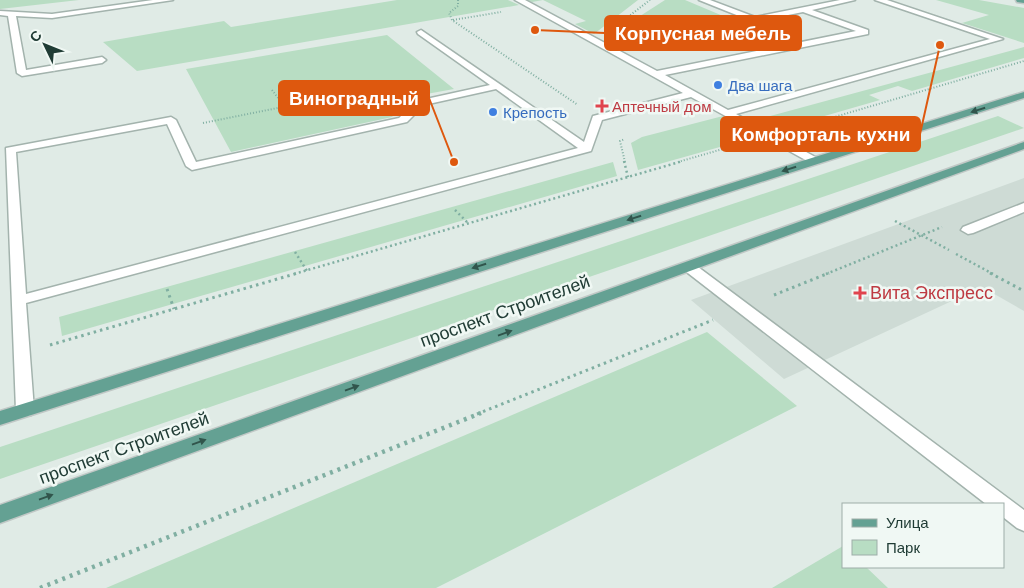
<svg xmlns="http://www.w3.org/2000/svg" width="1024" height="588" viewBox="0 0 1024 588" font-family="Helvetica,sans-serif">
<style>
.built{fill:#cedbd5}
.green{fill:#b8ddc3}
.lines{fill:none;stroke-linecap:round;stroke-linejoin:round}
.minor-casing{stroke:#a3b3ad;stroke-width:3}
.major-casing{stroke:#c1c8c6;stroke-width:3}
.path-far3{stroke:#80afa2;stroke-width:2;stroke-dasharray:1 2;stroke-linecap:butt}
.path-far2{stroke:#80afa2;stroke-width:2.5;stroke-dasharray:2 3;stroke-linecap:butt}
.path-far1{stroke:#80afa2;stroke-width:3;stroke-dasharray:2.5 4;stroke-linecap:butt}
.path{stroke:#80afa2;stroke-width:4.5;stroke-dasharray:3 5;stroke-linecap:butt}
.minor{fill:#fff;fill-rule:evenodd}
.major{fill:#64a193;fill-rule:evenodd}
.oneway{fill:#31554c}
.shop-dot{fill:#3f7fe0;stroke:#f0f8f4;stroke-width:2}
.health-dot{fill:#e0444e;stroke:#f0f8f4;stroke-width:2}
.labels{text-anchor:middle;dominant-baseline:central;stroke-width:5;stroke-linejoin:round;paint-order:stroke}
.far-shop-label{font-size:15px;fill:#366cbe;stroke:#f0f8f4;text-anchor:start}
.far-health-label{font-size:15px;fill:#be3a42;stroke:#f0f8f4;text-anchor:start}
.health-label{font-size:18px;fill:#be3a42;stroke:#f0f8f4;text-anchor:start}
.street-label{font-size:18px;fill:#203c35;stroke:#f0f8f4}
.leader{fill:none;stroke:#de580e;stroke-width:2}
.callout-dot{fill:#de580e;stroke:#f0f8f4;stroke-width:2}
.callout{fill:#de580e;stroke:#de580e;stroke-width:2}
.callout-label{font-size:19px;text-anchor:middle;font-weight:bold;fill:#fff}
</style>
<rect width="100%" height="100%" fill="#e0ebe6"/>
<path class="built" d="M1024,178V311L982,287L784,379L691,300Z"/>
<g class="green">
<path d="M0,0H79L0,9Z"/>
<path d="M397,0H508L519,5L137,71L103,42L224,21L231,27Z"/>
<path d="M527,0H638L594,34L575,24L586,21L543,0L532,2Z"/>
<path d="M665,0H685L735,21L624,45L609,36Z"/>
<path d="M936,0H979L1024,8V43L962,23L989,15Z"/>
<path d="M387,35L454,89L410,97L392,117L231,152L186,69Z"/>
<path d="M1024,47V58L912,91L898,86L869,95L880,100L776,130L756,120Z"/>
<path d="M723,116L759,136L638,170L631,143L642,137Z"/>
<path d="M998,116L1024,128L0,479V447Z"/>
<path d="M613,162L617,176L62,336L59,317Z"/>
<path d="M707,332L797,406L436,588H106Z"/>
<path d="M843,546V567H866L888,588H772Z"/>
</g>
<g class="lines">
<g class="minor-casing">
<g id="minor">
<path d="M153,0H173L52,18L16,16L26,70L102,57L106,60L102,63L22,76L17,73L8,16L0,15V11L52,14Z"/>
<path d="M515,0H525L657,71L856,31L803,12L754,22L699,0H710L755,17L840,0H855L812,10L868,30V34L665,75L728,110L990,39L875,0H887L1003,39L736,114L819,159V163H811L691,97L602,120L591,151L26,303L34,410L31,415L25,416L19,415L16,410L6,148L171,117L176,120L196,162L399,118L417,101L490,85L418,34L417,32L421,30L584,142L593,116L683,93ZM496,89L578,148L26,294L16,152L167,124L186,166L192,170L407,122L424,105Z"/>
<path d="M1024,203V212L973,233L968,234L961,230L963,227Z"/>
<path d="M689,263L694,264L1024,510V531L1017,528L1003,517V504H986L684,270L682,267Z"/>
</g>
</g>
<g class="major-casing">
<g id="major">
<path d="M1016,0H1024V3L1017,2Z"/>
<path d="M1024,92V98L0,425V411Z"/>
<path d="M1024,142V149L0,523V505Z"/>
</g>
</g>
<g class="path-far3">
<path d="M458,0V6L449,13L452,20L578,105"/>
<path d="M453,20L501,12"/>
<path d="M616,26L650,0"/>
<path d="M272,90L292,116"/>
<path d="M203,123L402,83"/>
<path d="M804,126L1024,61"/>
<path d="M625,162L620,141L625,139"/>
<path d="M678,162L733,146"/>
</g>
<g class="path-far2">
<path d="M624,161L628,177"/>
<path d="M455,210L468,223"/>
<path d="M895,221L949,250"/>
<path d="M295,252L307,271"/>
<path d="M956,254L993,274"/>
<path d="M294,274L683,161"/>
<path d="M826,274L942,227"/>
</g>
<g class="path-far1">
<path d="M990,273L1024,291"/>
<path d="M167,289L174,309"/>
<path d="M774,295L829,273"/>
<path d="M50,345L298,273"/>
<path d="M477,414L713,320"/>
</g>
<path class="path" d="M40,588L481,413"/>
<use href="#minor" class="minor"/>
<use href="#major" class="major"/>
</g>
<defs><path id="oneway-solid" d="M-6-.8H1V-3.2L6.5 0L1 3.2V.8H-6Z" transform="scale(1.25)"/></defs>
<g class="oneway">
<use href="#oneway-solid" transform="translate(978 110) rotate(163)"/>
<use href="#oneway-solid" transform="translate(789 169) rotate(162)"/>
<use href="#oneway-solid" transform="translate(634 218) rotate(162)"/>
<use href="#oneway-solid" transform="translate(479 266) rotate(162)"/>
<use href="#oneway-solid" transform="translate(505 333) rotate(-20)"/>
<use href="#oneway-solid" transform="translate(352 388) rotate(-20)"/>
<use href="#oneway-solid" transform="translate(199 442) rotate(-20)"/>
<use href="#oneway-solid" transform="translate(46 497) rotate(-20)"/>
</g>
<g class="shop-dot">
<circle cx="718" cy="85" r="5"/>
<circle cx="493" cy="112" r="5"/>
</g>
<g class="health-dot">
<path d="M599.5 98.5h5v5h5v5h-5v5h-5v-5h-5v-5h5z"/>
<path d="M857.5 285.5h5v5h5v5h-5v5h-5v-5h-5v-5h5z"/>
</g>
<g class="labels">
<g class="far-shop-label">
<text x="728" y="85">Два шага</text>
<text x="503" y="112">Крепость</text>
</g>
<g class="far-health-label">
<text x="612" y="106">Аптечный дом</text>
</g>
<g class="health-label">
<text x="870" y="293">Вита Экспресс</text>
</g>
<g class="street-label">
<text transform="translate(505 311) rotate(-20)">проспект Строителей</text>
<text transform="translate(124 448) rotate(-20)">проспект Строителей</text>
</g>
</g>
<path class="leader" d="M535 30L605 33M454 162L429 98M940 45L920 134"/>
<g class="callout-dot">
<circle cx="535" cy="30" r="5"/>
<circle cx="454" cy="162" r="5"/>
<circle cx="940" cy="45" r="5"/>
</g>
<g class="callout">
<rect x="605" y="16" width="196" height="34" rx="5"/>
<rect x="279" y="81" width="150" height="34" rx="5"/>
<rect x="721" y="117" width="199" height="34" rx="5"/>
</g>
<g class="callout-label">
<text x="703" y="40">Корпусная мебель</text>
<text x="354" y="105">Виноградный</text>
<text x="821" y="141">Комфорталь кухни</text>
</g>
<rect x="842" y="503" width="162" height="65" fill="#f0f8f4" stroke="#9dada8"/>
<rect x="852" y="519" width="25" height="8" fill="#64a193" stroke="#9dada8"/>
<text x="886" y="528" font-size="15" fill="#203c35">Улица</text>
<rect x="852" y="540" width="25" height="15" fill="#b8ddc3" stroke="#9dada8"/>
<text x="886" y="553" font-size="15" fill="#203c35">Парк</text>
<g transform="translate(45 45) rotate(313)" stroke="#f0f8f4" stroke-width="4" paint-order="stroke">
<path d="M0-4L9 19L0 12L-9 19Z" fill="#203c35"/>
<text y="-8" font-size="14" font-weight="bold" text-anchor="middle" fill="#203c35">С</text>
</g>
</svg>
